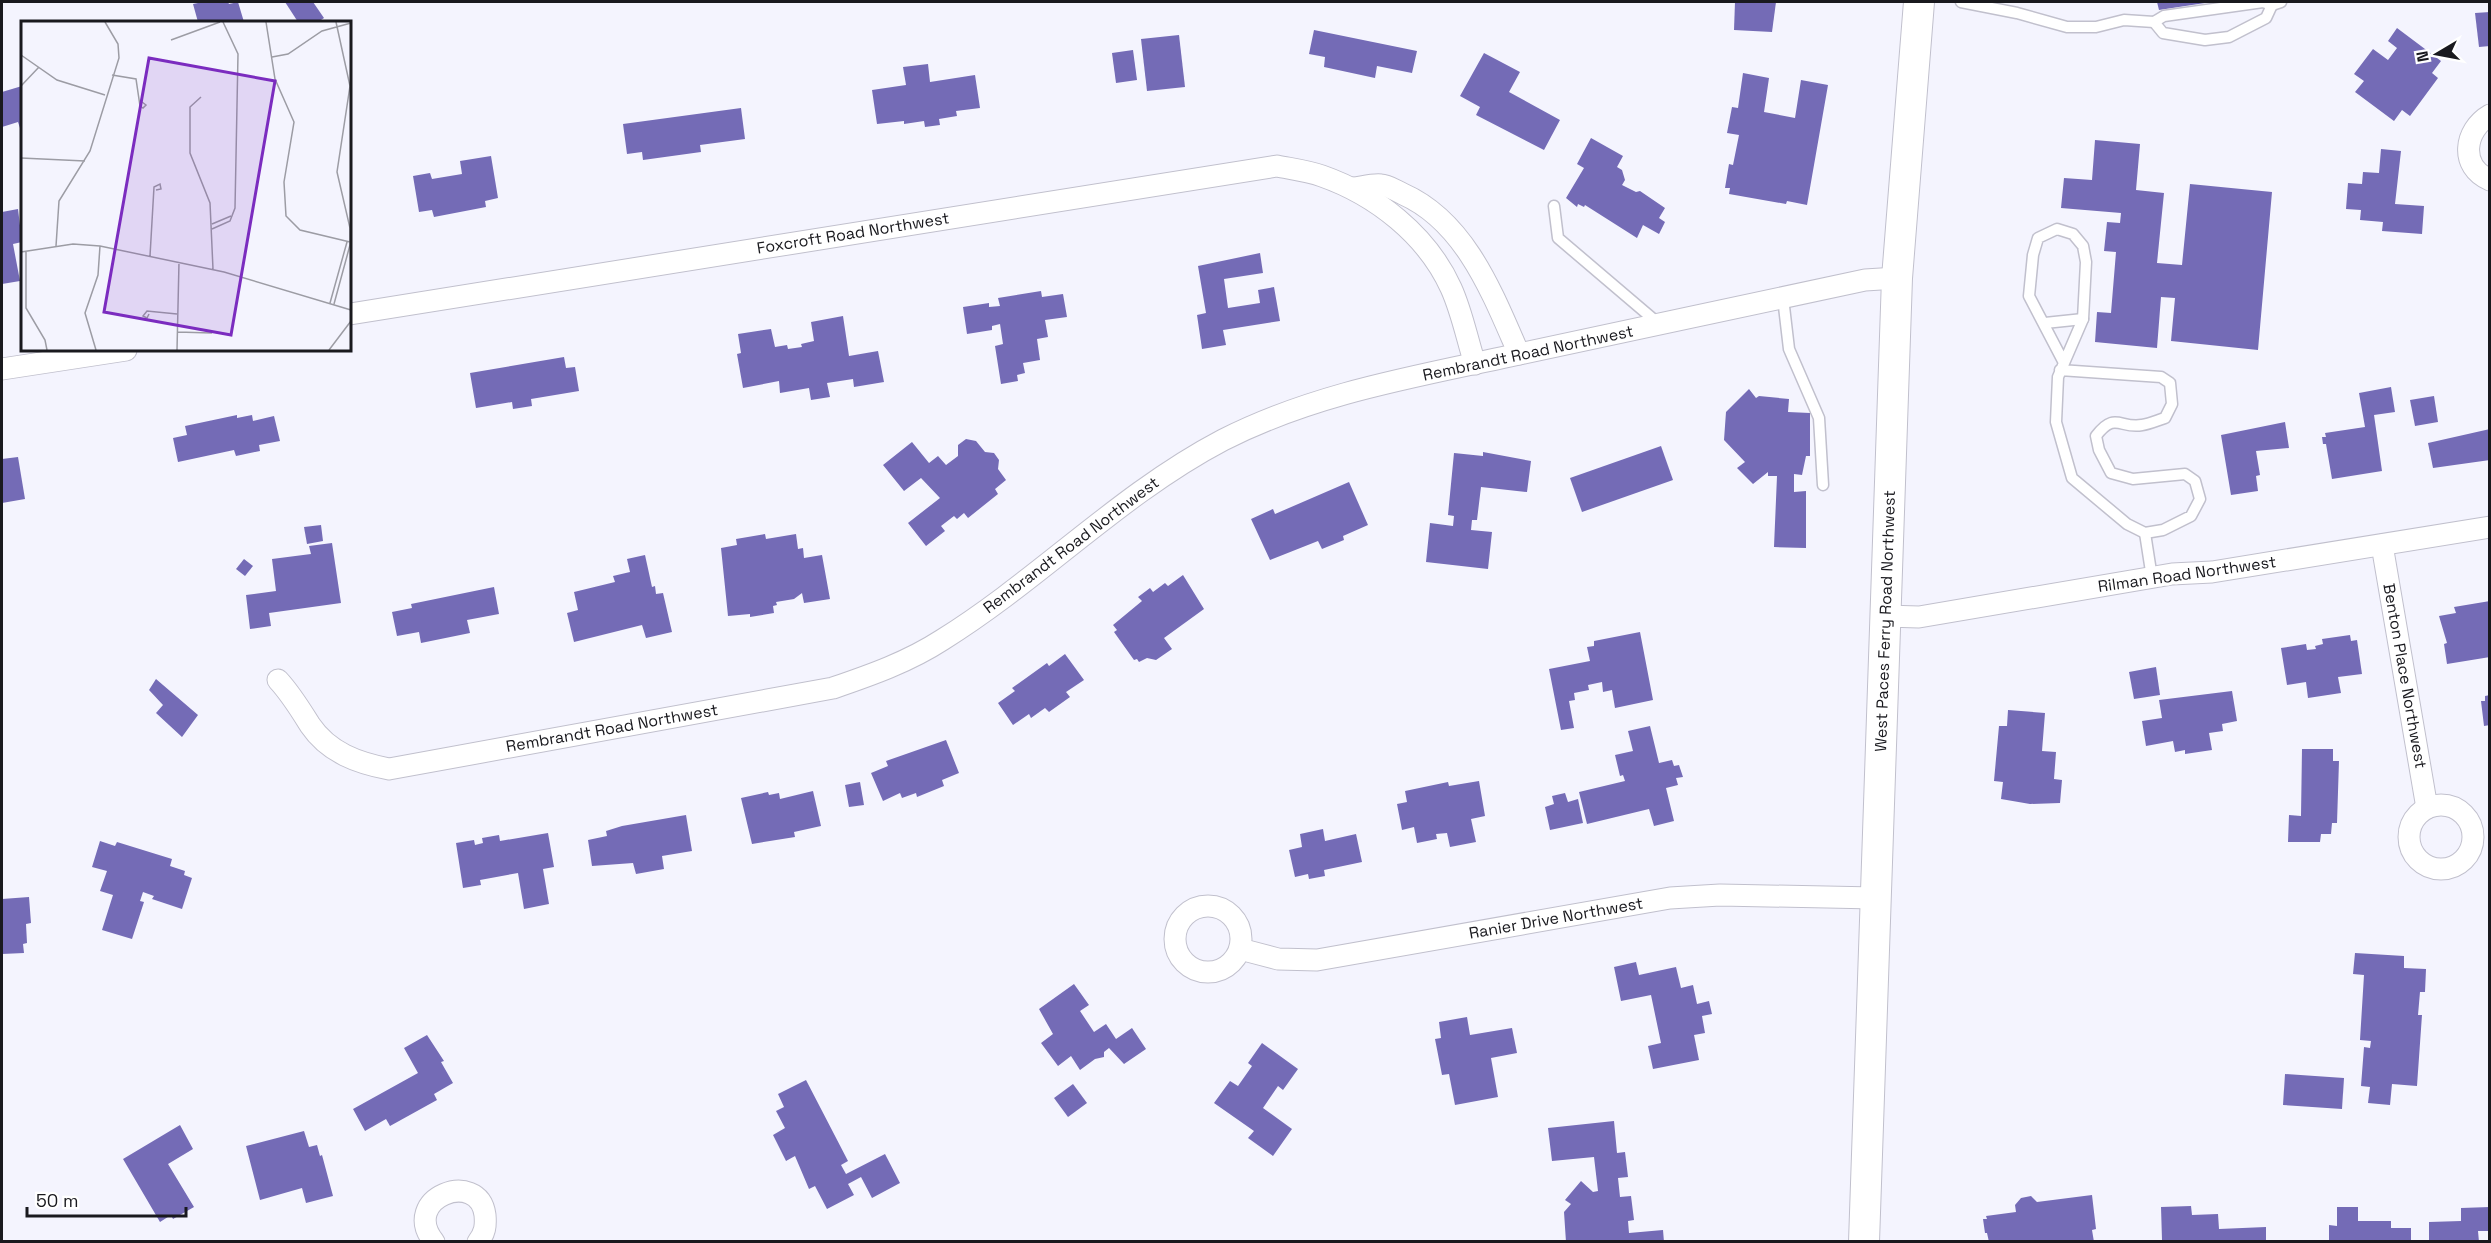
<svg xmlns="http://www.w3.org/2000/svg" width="2491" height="1243" viewBox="0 0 2491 1243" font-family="'Space Grotesk',sans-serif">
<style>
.building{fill:#746bb6}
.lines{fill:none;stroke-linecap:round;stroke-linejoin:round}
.service-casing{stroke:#c1c0cd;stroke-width:13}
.minor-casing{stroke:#c1c0cd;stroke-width:23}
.secondary-casing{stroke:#c1c0cd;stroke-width:32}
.service{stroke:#fff;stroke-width:10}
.minor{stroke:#fff;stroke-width:21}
.secondary{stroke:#fff;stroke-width:30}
.labels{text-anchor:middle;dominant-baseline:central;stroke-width:6;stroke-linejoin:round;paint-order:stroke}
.street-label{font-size:16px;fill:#19191e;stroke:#fff}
.inset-road{fill:none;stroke:#9c9ca4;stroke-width:1.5}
.view{fill:#7b2cbf;fill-opacity:0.15;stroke:#7b2cbf;stroke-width:3}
.inset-edge{fill:none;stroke:#19191e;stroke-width:3}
</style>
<rect width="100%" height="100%" fill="#f4f4fe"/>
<g class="building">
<path d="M203,2H228L229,4L238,2L244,22H198L193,4Z"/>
<path d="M285,2H313L324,18L318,22H298Z"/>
<path d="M1735,2H1776L1772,32L1734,30Z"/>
<path d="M2157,2H2205V3L2159,10Z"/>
<path d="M2490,12V46L2479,47L2475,13Z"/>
<path d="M2397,28L2441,61L2432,73L2438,78L2410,116L2402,110L2394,121L2355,92L2364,81L2354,74L2373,49L2388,60L2397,48L2388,41Z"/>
<path d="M1314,30L1417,51L1412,73L1377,66L1375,78L1324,67L1325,57L1309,54Z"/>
<path d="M1179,35L1185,87L1147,91L1141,39Z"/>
<path d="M1133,50L1137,80L1116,83L1112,53Z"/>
<path d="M1484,53L1520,72L1509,92L1560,120L1544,150L1476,115L1480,107L1460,96Z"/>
<path d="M928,64L930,82L975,75L980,108L956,111L957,116L939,119L940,125L925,127L924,121L904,124V121L877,124L872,90L906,85L903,67Z"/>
<path d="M1743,73L1769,78L1764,112L1795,118L1801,80L1828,85L1807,205L1787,201L1786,204L1729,194L1730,188H1725L1729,164L1733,165L1739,135L1727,133L1732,107L1738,108Z"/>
<path d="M22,86V134L18,122L2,127V92Z"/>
<path d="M741,108L745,139L700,145L701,152L643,160L642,152L627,154L623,124Z"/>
<path d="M1591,138L1623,156L1617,167L1622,170L1625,180L1622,185L1636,192L1640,191L1665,208L1659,218L1665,222L1659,234L1643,225L1637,238L1585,205L1584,207L1578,204L1577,207L1566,198L1584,168L1577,164Z"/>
<path d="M2095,140L2140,144L2136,190L2164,193L2157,263L2182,265L2190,184L2272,192L2258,350L2171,341L2175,298L2161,297L2157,348L2095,342L2097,312L2111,313L2116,252L2104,251L2107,222L2120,223L2121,213L2061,208L2064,178L2092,180Z"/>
<path d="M2381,149L2401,151L2395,204L2424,206L2422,234L2382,231L2383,222L2360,220L2361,210L2346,209L2348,183L2362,184L2363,172L2379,173Z"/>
<path d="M491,156L498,198L485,201L486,207L434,217L432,210L419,212L413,176L430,173L432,179L462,174L460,161Z"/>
<path d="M18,209L22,242L13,244L20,281L2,284V212Z"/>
<path d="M1260,253L1263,273L1224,279L1228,308L1260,303L1258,290L1274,287L1280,321L1223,330L1226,345L1202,349L1197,315L1206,313L1198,266Z"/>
<path d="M1041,291L1042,297L1063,294L1067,317L1045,320L1048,337L1037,339L1040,360L1023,363L1025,373L1017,375L1018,381L1001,384L995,346L1003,344L1000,324L992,326V330L967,334L963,307L989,303V307L1000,306L998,298Z"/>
<path d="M843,316L849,356L878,351L884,382L854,387L853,379L827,383L830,397L811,400L809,388L780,393L779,381L743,388L737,354L741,353L738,334L771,329L775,347L787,345L788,349L802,347L801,344L814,341L811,322Z"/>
<path d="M564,357L566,368L575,367L579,391L531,399L532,406L513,409L512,402L476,408L470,373Z"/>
<path d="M2391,387L2395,412L2374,415L2382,471L2332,479L2326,444H2323L2322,437H2326L2325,433L2365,427L2359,393Z"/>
<path d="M1749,389L1756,398L1759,396L1789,399L1788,412L1810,413V456H1806L1802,475L1794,474V492L1806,491V548L1774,547L1777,476H1768V472L1753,484L1737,468L1745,462L1724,440L1726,412Z"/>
<path d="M2434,396L2438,422L2415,426L2410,400Z"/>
<path d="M237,415V418L252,415L253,421L274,416L280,441L259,445L260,451L236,456L234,450L178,462L173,438L187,435L185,426Z"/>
<path d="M2285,422L2289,448L2256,451L2260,475L2256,476L2258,491L2231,495L2221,435Z"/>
<path d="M2490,429V460L2433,468L2428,443Z"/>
<path d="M966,439L976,441L985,452L994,453L999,460L998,469L1006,480L995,489L998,494L968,518L964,513L957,519L954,516L941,526L945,531L926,546L908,523L940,498L921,478L904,491L883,465L912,442L929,463L938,456L946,465L958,456V445Z"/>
<path d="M1661,446L1673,480L1582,512L1570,478Z"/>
<path d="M1483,452L1531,461L1527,492L1481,487L1477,520H1472L1471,530L1492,532L1488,569L1426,562L1430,523L1453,526L1454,516L1448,515L1454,453L1483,456Z"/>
<path d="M18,457L25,499L2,503V459Z"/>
<path d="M1349,482L1368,525L1343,536L1344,540L1322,549L1318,541L1270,560L1251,519L1273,509L1275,514Z"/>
<path d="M321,525L323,541L307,544L304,527Z"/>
<path d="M765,534L766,539L796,534L798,549L803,548L804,558L822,555L830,599L804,603L802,593L794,599L776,602L777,605L773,606L774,613L750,617V614L728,616L721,548L737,545L736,539Z"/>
<path d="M332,543L341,603L269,613L271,626L250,629L246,595L276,591L272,559L311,554L309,546Z"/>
<path d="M645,555L652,587L655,586L656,594L663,593L672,632L646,638L642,625L574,642L567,613L578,610L574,592L615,582L613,576L630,572L627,559Z"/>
<path d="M244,559L253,566L245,576L236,569Z"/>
<path d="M1183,575L1204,609L1164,638L1172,649L1156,660L1147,658L1139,662L1137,659L1134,660L1114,632L1117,630L1113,625L1142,601L1138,597L1150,588L1153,592L1165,583L1168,586Z"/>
<path d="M494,587L499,614L467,620L470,633L421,643L419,632L397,636L392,612L412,608L411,604Z"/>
<path d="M2490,601V657L2447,664L2444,644L2447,643L2439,616L2456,613L2454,607Z"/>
<path d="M1640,632L1653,700L1615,708L1612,690L1603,692L1602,682L1588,685L1589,690L1574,693L1575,700L1569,701L1574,728L1561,730L1549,669L1590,661L1587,647L1594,646V641Z"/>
<path d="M2350,635L2351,641L2357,640L2362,674L2338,677L2341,693L2308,698L2306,682L2287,685L2281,648L2306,644L2307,650L2316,649L2315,646L2323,644L2322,639Z"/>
<path d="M1065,654L1084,680L1066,692L1070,697L1049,712L1045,708L1031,718L1029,714L1013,725L998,703L1015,691L1012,688L1047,663L1049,666Z"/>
<path d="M2156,667L2160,695L2134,699L2129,672Z"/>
<path d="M156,679L198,715L182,737L156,713L163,705L149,690Z"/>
<path d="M2232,691L2237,721L2222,724L2223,731L2209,733L2212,750L2185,754V750L2175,752L2173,741L2146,746L2142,721L2162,718L2159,700Z"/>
<path d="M2490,695V725L2484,726L2481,701H2485V696Z"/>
<path d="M2008,710L2045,713L2042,751L2056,752L2054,779L2062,780L2060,803L2030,804L2001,799L2003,782L1994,781L1999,726H2007Z"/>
<path d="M1650,726L1659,763L1672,760L1674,766L1679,765L1683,777L1676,778L1678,785L1666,788L1674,821L1654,826L1649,809L1587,824L1579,792L1625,781L1623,775L1620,776L1615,755L1633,751L1628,731Z"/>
<path d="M946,740L959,773L942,780L944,786L917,797L916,793L902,798L900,793L883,801L871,773L888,766L886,761Z"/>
<path d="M2302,749H2333V761H2339L2337,823H2332L2331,834H2321L2320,842H2288L2289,815L2301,816Z"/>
<path d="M1479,781L1485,816L1471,819L1476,842L1450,847L1447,833L1436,834L1437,839L1417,843L1414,827L1402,830L1397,804L1407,802L1405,791L1448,782L1449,786Z"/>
<path d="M860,782L864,805L849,807L845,785Z"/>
<path d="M813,791L821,826L794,832L795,837L752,844L741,798L768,792L769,795L779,793L780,799Z"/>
<path d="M1565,793L1568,802L1578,799L1583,823L1550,830L1545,807L1554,804L1552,796Z"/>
<path d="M686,815L692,851L662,856L664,869L636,874L633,863L592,866L588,840L607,836L606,831L622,826Z"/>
<path d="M1323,829L1325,841L1356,834L1362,862L1324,870L1325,876L1309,879L1308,874L1295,877L1289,850L1302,847L1300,834Z"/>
<path d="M548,833L554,867L543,869L549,904L524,909L518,873L480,880L481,885L463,888L456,843L474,840L475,845L483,843L482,838L499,835L500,841Z"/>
<path d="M100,841L115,846L117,842L172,859L170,866L185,871L184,875L192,878L182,909L152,899L154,896L143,892L140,901L144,902L132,939L102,930L113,895L100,891L107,871L92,867Z"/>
<path d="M29,897L31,923L26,924L27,943L23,944L24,953L2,954V899Z"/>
<path d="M2355,953L2404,956V968L2426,969L2425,992H2420L2418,1015H2422L2417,1086L2392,1084L2390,1105L2368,1103L2370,1087L2361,1086L2364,1047L2370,1048L2371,1041L2360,1040L2364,975L2353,974Z"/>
<path d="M1636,962L1639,975L1676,967L1681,988L1693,985L1697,1004L1709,1001L1712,1014L1702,1016L1705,1033L1694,1035L1699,1060L1653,1069L1648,1046L1661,1043L1651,995L1621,1001L1614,967Z"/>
<path d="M1074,984L1089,1005L1080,1011L1094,1032L1106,1024L1116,1039L1132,1028L1146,1049L1124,1064L1109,1048L1104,1052V1057L1095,1059L1080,1070L1071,1056L1058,1066L1041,1043L1053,1034L1039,1009Z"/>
<path d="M1467,1017L1470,1035L1512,1028L1517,1053L1491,1058L1498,1097L1455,1105L1449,1074L1442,1075L1435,1039L1441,1038L1439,1022Z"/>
<path d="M427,1035L444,1061L441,1062L453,1083L434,1094L437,1100L390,1126L386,1119L365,1131L353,1109L418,1073L404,1048Z"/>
<path d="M1262,1043L1298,1069L1283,1090L1278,1086L1263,1108L1292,1129L1273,1156L1248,1138L1254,1131L1214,1103L1230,1081L1238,1086L1252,1066L1248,1063Z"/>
<path d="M2285,1074L2344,1078L2342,1109L2283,1105Z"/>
<path d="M806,1080L848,1161L841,1165L846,1174L885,1154L900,1183L872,1198L861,1177L848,1184L854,1195L827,1209L815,1186L809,1189L795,1156L786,1161L773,1135L785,1128L776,1111L784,1107L778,1094Z"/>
<path d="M1073,1084L1087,1103L1068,1117L1054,1098Z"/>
<path d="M1614,1121L1617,1153L1625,1152L1628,1177L1618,1178L1620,1197L1631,1196L1634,1220L1628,1221L1629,1233L1663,1230L1664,1242H1566L1564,1212L1571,1204L1565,1200L1581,1181L1593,1192L1598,1191L1594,1157L1552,1161L1548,1128Z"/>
<path d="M180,1125L193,1149L168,1164L194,1207L173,1219L171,1215L160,1222L123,1159Z"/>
<path d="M304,1131L309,1147L317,1145L320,1156L322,1155L333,1196L306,1203L302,1188L260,1200L246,1146Z"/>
<path d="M2092,1195L2096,1229L2092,1230L2094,1242H1989L1987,1233H1985L1983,1219H1987L1986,1216L2016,1212L2015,1205L2021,1198L2031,1196L2037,1202Z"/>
<path d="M2191,1206L2192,1215L2218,1214L2219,1229L2266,1227V1242L2162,1240L2161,1207Z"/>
<path d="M2337,1207H2358V1221H2391V1228H2411V1242H2329V1225L2337,1226Z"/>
<path d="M2490,1207V1231H2478L2479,1242H2429V1222L2461,1221V1208Z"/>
</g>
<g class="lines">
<g class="service-casing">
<g id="service">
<path d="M1961,2L2017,13L2067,27H2096L2124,20L2154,22L2164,16L2263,2L2272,5L2281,2"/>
<path d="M2154,22L2163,33L2205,40L2229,37L2266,18L2272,5"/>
<path d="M1554,206L1558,238L1659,324"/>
<path d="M1783,298L1789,349L1819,418L1823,485"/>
<path d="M2045,323L2083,319"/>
<path d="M2060,370L2161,377L2170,383L2172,404L2165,418C2158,420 2150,424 2142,425C2120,429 2115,411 2096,436L2099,450L2111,473L2133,479L2185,474L2195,481L2200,499L2191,516L2163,530L2145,533L2127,524L2072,478L2056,422L2058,377L2083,319L2086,262L2083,246L2073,234L2057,229L2038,238L2033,255L2029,296L2063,361"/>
<path d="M2145,533L2152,578"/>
</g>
</g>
<g class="minor-casing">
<g id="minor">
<path d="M2490,115C2464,130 2459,167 2490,180"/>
<path d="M1354,188C1362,187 1373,184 1381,185C1388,185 1396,191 1403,194C1466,222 1493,295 1519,354"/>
<path d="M350,314L1277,166C1292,169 1308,171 1322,176C1376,195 1427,235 1451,288C1462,312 1467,339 1475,364"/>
<path d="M2,369L126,350"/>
<path d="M2382,545L2427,808"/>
<path d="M1885,616L1919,617L2172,574L2212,572L2490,527"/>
<path d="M278,680C291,694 300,709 310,725C329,753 358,763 389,769L833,688C871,675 908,662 942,640C1040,579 1120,494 1223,440C1313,394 1413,377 1510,356C1628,330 1747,306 1865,280L1897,278"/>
<circle cx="2441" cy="837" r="32"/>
<circle cx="1208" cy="939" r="33"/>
<path d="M1240,949L1278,959L1317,960L1670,898L1720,895L1875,898"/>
<path d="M434,1242C399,1198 479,1168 485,1215C486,1226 485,1233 478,1242"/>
</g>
</g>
<g class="secondary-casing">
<path id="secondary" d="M1864,1242L1897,278L1919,2"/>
</g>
<use href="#service" class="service"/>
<use href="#minor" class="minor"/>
<use href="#secondary" class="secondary"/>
</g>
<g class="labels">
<g class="street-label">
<text transform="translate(853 233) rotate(-9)">Foxcroft Road Northwest</text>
<text transform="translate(1528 353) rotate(-12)">Rembrandt Road Northwest</text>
<text transform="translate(1071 545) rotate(-37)">Rembrandt Road Northwest</text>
<text transform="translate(2187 574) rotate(-8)">Rilman Road Northwest</text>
<text transform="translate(1885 621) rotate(-88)">West Paces Ferry Road Northwest</text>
<text transform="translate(2405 676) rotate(80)">Benton Place Northwest</text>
<text transform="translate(612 728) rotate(-10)">Rembrandt Road Northwest</text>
<text transform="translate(1556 918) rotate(-10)">Ranier Drive Northwest</text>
</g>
</g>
<g transform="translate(21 21)">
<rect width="330" height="330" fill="#f4f4fe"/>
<path class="inset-road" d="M245,1L254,58L273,101L263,161L265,195L279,209L329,221M150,19L199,1M0,34L36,59L84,74M251,36L267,33L301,10L330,2M91,54L115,58L119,85L122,87L125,84L121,81M0,65L18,46M180,76L169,86V132L189,182L192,248M0,137L64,140M191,203L210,195M191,208L209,200L214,187L217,33L202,1M35,225L38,180L69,130L98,37L97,23L84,1M0,231L52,223L79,225L203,251L330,289M5,231V287L24,319L26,329M129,235L133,166L139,163L140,168L135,169M309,282L326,221M313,283L329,224V207L316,151L329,65L315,1M128,293L126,297L122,295L126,290L156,293M156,311L191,312M75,329L64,292L77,254L79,225M156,329L158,241M308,329L330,300"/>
<path class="view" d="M128,37L254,60L210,314L83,291Z"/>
<rect width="330" height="330" class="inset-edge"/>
</g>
<rect width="2491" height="1243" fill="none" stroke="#19191e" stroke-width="6"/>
<g transform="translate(2437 54) rotate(260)" stroke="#ffffff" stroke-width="4.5" paint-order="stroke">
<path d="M0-4.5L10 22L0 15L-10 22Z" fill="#19191e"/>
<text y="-9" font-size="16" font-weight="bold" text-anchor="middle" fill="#19191e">N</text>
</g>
<path d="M27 1207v9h159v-9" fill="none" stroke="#19191e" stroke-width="3"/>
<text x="36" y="1207" font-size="18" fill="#19191e" stroke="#ffffff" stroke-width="4.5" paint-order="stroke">50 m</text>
</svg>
